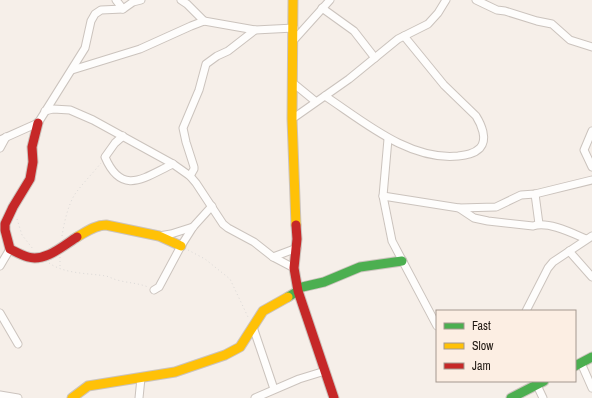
<svg xmlns="http://www.w3.org/2000/svg" width="592" height="398" viewBox="0 0 592 398" font-family="'Archivo Narrow',sans-serif">
<style>
.lines{fill:none;stroke-linecap:round;stroke-linejoin:round}
.street-casing{stroke:#cbc3bd;stroke-width:9}
.fast-casing{stroke:#cbc3bd;stroke-width:11}
.slow-casing{stroke:#cbc3bd;stroke-width:11}
.jam-casing{stroke:#cbc3bd;stroke-width:11}
.path{stroke:#dbd9d7;stroke-width:1;stroke-dasharray:1 3;stroke-linecap:butt}
.street{stroke:#fefdfc;stroke-width:7}
.fast{stroke:#4caf50;stroke-width:9}
.slow{stroke:#ffc107;stroke-width:9}
.jam{stroke:#c62828;stroke-width:9}
</style>
<rect width="100%" height="100%" fill="#f6efe9"/>
<g class="lines">
<g class="street-casing">
<g id="street">
<path d="M116,0L123,9"/>
<path d="M181,0L187,4L204,21"/>
<path d="M476,0L497,10L505,11L537,21L552,24L570,40L592,47"/>
<path d="M322,8L354,31L375,58"/>
<path d="M293,41L330,0"/>
<path d="M72,70L140,49L191,26L204,21L255,30L294,28"/>
<path d="M293,83L315,101"/>
<path d="M325,96C363,121 409,161 458,156C466,155 474,154 480,148C488,139 481,124 476,116L444,85L404,36"/>
<path d="M45,111L53,109L70,110L93,120L173,164L190,176L196,183L223,224L228,228L254,242L273,257L294,268"/>
<path d="M292,119L349,79L398,39L428,24L438,13L446,0"/>
<path d="M592,131L584,150L592,167"/>
<path d="M123,136L115,143L105,157C122,197 145,177 173,164"/>
<path d="M388,139L383,196L392,241L437,326"/>
<path d="M0,140L38,123L85,48L91,21L95,14L101,10L123,9L133,2L141,0"/>
<path d="M0,148L6,137"/>
<path d="M190,176L194,169V167L186,142L183,128L199,90L206,64L217,56L228,51L255,30"/>
<path d="M535,194L539,224"/>
<path d="M383,196L459,208L474,218L488,221L533,226C548,221 572,233 586,239"/>
<path d="M459,208L496,207L521,195L535,194L592,180"/>
<path d="M159,236L171,234L193,227"/>
<path d="M569,251L592,277"/>
<path d="M273,257L297,248"/>
<path d="M0,266L10,249"/>
<path d="M154,290L159,287L181,246L193,227L212,206"/>
<path d="M526,311L548,268L553,262L592,236"/>
<path d="M0,313L18,344"/>
<path d="M253,327L274,389"/>
<path d="M581,363L592,388"/>
<path d="M535,381L543,398"/>
<path d="M0,395L18,398"/>
<path d="M139,398L141,378"/>
<path d="M255,398L299,379L325,371"/>
</g>
</g>
<g class="fast-casing">
<g id="fast">
<path d="M288,297L298,291V288L324,282L360,267L402,261"/>
<path d="M575,366L592,357"/>
<path d="M511,398L544,381"/>
</g>
</g>
<g class="slow-casing">
<g id="slow">
<path d="M293,0L292,119L296,225"/>
<path d="M77,237C86,232 95,225 106,225L159,236L181,246"/>
<path d="M72,398L88,386L175,372L225,355L240,347L263,311L288,297"/>
</g>
</g>
<g class="jam-casing">
<g id="jam">
<path d="M38,123L32,147L33,162L30,179L13,207L5,224V230L10,249C16,252 21,255 28,257C45,262 63,246 77,237"/>
<path d="M296,225L297,239L294,268L298,291L334,398"/>
</g>
</g>
<g class="path">
<path d="M17,219L22,235L33,249"/>
<path d="M62,236C64,223 68,205 75,194C83,183 93,173 101,163"/>
<path d="M188,250L205,259L230,279L248,317"/>
<path d="M60,257V268"/>
<path d="M49,263C65,274 87,273 106,276C110,277 113,279 117,280C128,283 138,283 148,287"/>
</g>
<use href="#street" class="street"/>
<use href="#fast" class="fast"/>
<use href="#slow" class="slow"/>
<use href="#jam" class="jam"/>
</g>
<rect x="436" y="310" width="140" height="72" fill="#fceee3" stroke="#a4988f"/>
<rect x="444" y="323" width="20" height="6" fill="#4caf50" stroke="#a4988f"/>
<text x="472" y="330" font-size="12" fill="#201812">Fast</text>
<rect x="444" y="343" width="20" height="6" fill="#ffc107" stroke="#a4988f"/>
<text x="472" y="350" font-size="12" fill="#201812">Slow</text>
<rect x="444" y="363" width="20" height="6" fill="#c62828" stroke="#a4988f"/>
<text x="472" y="370" font-size="12" fill="#201812">Jam</text>
</svg>
